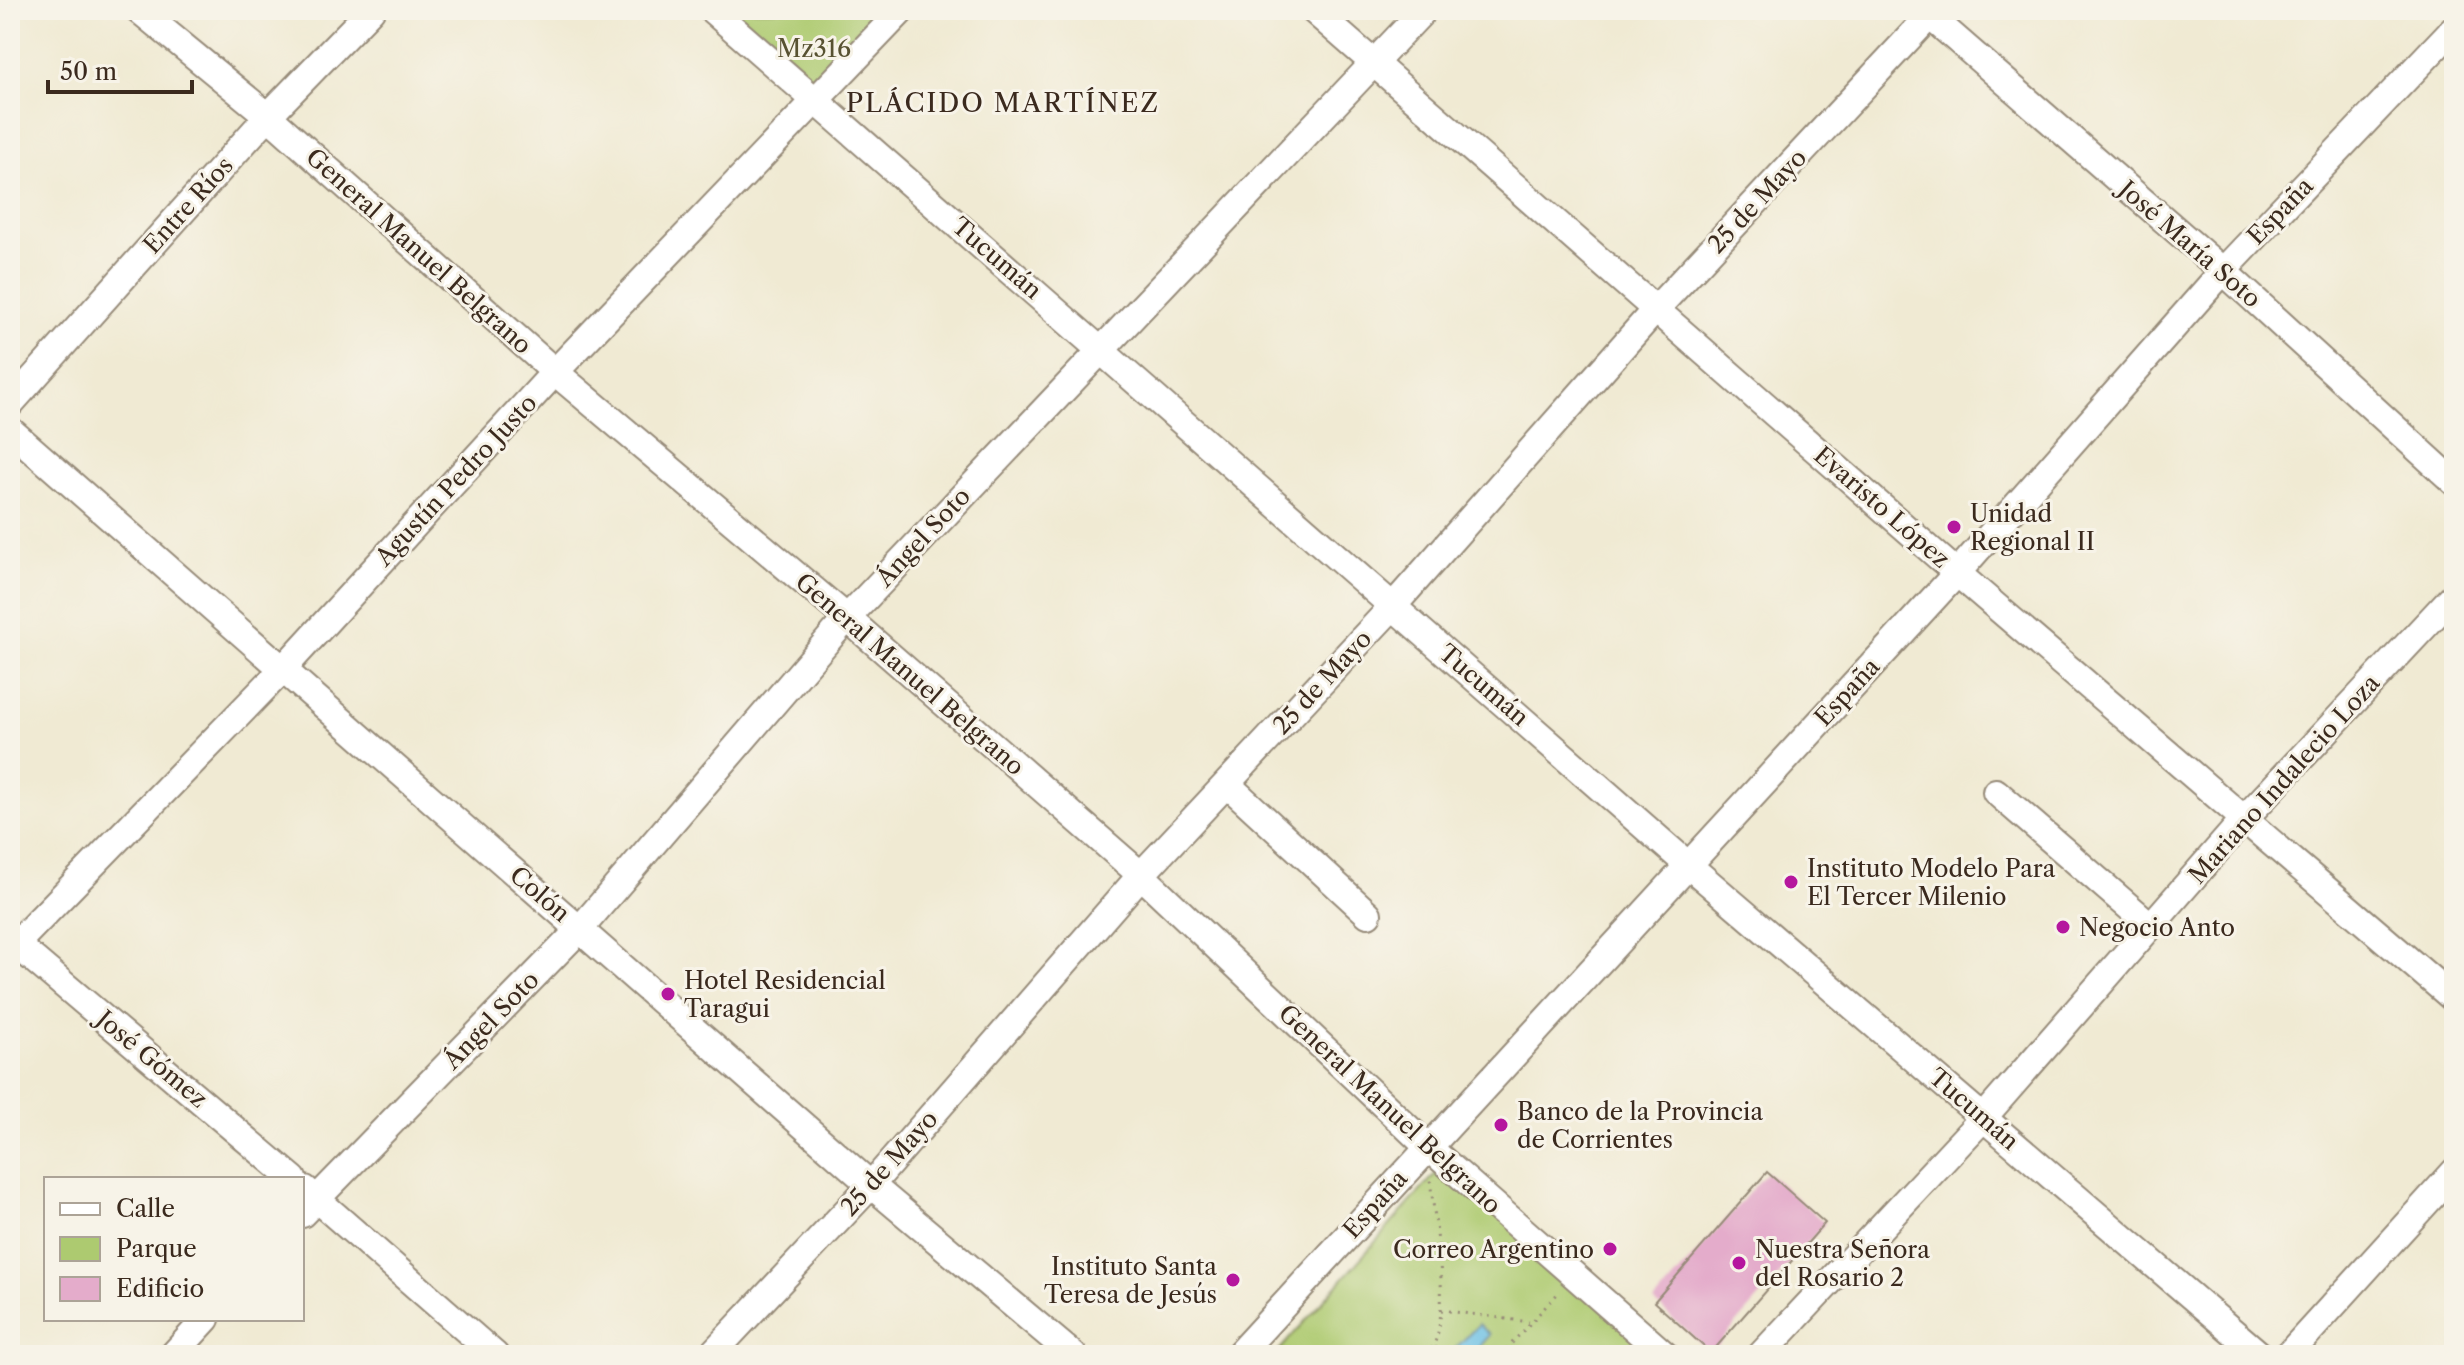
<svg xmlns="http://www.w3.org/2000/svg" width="2464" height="1365" viewBox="0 0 2464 1365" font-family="'Libre Caslon Text',serif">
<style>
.green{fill:#adca70;stroke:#747a47;stroke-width:2}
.water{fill:#68bfe5;stroke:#527482;stroke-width:2}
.building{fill:#e4accb}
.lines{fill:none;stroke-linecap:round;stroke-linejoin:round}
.minor-casing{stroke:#968a78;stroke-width:30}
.path{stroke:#968a78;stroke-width:3;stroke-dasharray:2 6;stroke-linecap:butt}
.minor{stroke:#fff;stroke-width:26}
.poi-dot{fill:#b5179e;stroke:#f7f3e8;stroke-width:3}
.labels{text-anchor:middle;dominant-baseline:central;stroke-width:6;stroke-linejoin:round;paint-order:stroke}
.park-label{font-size:24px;fill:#585232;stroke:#f7f3e8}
.street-label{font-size:24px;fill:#3b2a1e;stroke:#f7f3e8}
.poi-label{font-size:24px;fill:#3b2a1e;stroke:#f7f3e8;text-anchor:start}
.neighbourhood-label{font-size:26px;letter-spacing:2px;fill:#3b2a1e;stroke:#f7f3e8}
</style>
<rect width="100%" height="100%" fill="#f7f3e8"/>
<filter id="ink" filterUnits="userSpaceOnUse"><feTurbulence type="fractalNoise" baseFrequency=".0125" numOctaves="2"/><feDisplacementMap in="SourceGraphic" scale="16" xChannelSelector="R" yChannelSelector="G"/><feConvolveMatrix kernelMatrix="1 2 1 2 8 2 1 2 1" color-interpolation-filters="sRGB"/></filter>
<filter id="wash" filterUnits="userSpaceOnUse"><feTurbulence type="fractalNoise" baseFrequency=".006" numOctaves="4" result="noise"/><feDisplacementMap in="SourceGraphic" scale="32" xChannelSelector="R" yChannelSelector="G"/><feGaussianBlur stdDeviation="1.8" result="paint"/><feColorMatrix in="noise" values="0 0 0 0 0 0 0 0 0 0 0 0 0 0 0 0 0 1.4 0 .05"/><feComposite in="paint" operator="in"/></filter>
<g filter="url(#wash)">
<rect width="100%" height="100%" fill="#f0ead3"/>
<g class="green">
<path d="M712,10H902L816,101Z"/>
<path d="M1447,1161L1665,1355H1275Z"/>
</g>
<path class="water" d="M1479,1324L1490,1335L1472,1355H1449Z"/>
<g id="blocks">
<path class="building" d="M1767,1172L1825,1223L1711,1353L1654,1302Z"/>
</g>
</g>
<g filter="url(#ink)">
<use href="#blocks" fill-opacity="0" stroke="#968a78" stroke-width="2"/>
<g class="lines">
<g class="minor-casing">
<g id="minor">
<path d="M139,10L268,116L555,372L847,618L1141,875L1428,1147L1665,1355"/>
<path d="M712,10L1687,864L2260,1355"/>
<path d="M1313,10L1957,573L2454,999"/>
<path d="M1923,10L2223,271L2454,482"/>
<path d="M10,404L268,116L371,10"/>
<path d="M10,430L871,1185L1073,1355"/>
<path d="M1227,784L1368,914"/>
<path d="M1996,792L2151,926"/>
<path d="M10,939L293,1179"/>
<path d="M10,950L281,671L555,372L902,10"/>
<path d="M305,1189L495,1355"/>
<path d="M302,1214L580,929L847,618L1424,10"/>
<path d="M173,1355L206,1319"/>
<path d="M711,1355L871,1185L1141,875L1394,605L1655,310L1935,10"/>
<path d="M1238,1355L1957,573L2223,271L2454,28"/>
<path d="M1761,1355L1984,1117L2245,818L2454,595"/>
<path d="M2288,1355L2454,1172"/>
</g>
</g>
<g class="path">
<path d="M1441,1310L1529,1322"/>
<path d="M1435,1347L1444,1355"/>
<path d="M1427,1355C1455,1327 1434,1218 1430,1179"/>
<path d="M1501,1355L1559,1292"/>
</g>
<use href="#minor" class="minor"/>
</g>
</g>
<g class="poi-dot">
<circle cx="1954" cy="527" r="8"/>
<circle cx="1791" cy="882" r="8"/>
<circle cx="2063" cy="927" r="8"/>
<circle cx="668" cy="994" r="8"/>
<circle cx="1501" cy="1125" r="8"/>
<circle cx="1610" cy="1249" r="8"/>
<circle cx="1739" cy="1263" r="8"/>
<circle cx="1233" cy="1280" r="8"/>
</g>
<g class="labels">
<g class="park-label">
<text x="814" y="48">Mz316</text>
</g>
<g class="street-label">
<text transform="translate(1757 201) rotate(-47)">25 de Mayo</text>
<text transform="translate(188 205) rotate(-48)">Entre Ríos</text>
<text transform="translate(2280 211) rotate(-46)">España</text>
<text transform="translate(2190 244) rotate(41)">José María Soto</text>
<text transform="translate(419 251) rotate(42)">General Manuel Belgrano</text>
<text transform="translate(997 258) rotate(41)">Tucumán</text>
<text transform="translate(456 480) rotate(-47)">Agustín Pedro Justo</text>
<text transform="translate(1882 507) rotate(41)">Evaristo López</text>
<text transform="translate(923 537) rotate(-47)">Ángel Soto</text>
<text transform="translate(910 674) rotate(41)">General Manuel Belgrano</text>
<text transform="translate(1322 682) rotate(-47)">25 de Mayo</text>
<text transform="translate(1484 685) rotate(41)">Tucumán</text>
<text transform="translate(1847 692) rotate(-47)">España</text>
<text transform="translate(2284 779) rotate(-48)">Mariano Indalecio Loza</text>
<text transform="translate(540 894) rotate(41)">Colón</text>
<text transform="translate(491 1020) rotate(-46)">Ángel Soto</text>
<text transform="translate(152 1059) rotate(40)">José Gómez</text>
<text transform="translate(1390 1109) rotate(43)">General Manuel Belgrano</text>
<text transform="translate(1974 1109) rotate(41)">Tucumán</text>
<text transform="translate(889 1163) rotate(-48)">25 de Mayo</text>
<text transform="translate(1375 1204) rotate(-48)">España</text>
</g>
<g class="poi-label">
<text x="1970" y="513">Unidad<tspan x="1970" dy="28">Regional II</tspan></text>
<text x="1807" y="868">Instituto Modelo Para<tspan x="1807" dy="28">El Tercer Milenio</tspan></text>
<text x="2079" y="927">Negocio Anto</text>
<text x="684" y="980">Hotel Residencial<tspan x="684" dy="28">Taragui</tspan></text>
<text x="1517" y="1111">Banco de la Provincia<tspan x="1517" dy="28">de Corrientes</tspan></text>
<text x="1594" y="1249" text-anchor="end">Correo Argentino</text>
<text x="1755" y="1249">Nuestra Señora<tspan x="1755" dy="28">del Rosario 2</tspan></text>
<text x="1217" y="1266" text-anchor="end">Instituto Santa<tspan x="1217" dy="28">Teresa de Jesús</tspan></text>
</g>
<g class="neighbourhood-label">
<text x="1003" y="103">PLÁCIDO MARTÍNEZ</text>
</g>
</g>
<rect width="2464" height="1365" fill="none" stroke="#f7f3e8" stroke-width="40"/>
<rect x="44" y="1177" width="260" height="144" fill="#f7f3e8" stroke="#aca397" stroke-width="2"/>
<rect x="60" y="1203" width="40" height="12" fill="#ffffff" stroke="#aca397" stroke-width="2"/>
<text x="116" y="1217" font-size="24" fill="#3b2a1e">Calle</text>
<rect x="60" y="1237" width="40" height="24" fill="#adca70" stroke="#aca397" stroke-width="2"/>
<text x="116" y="1257" font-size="24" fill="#3b2a1e">Parque</text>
<rect x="60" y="1277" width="40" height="24" fill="#e4accb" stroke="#aca397" stroke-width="2"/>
<text x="116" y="1297" font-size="24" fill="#3b2a1e">Edificio</text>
<path d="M48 80v12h144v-12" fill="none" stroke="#3b2a1e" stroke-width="4"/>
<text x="60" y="80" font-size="24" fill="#3b2a1e" stroke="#f7f3e8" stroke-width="6" paint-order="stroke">50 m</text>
</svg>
